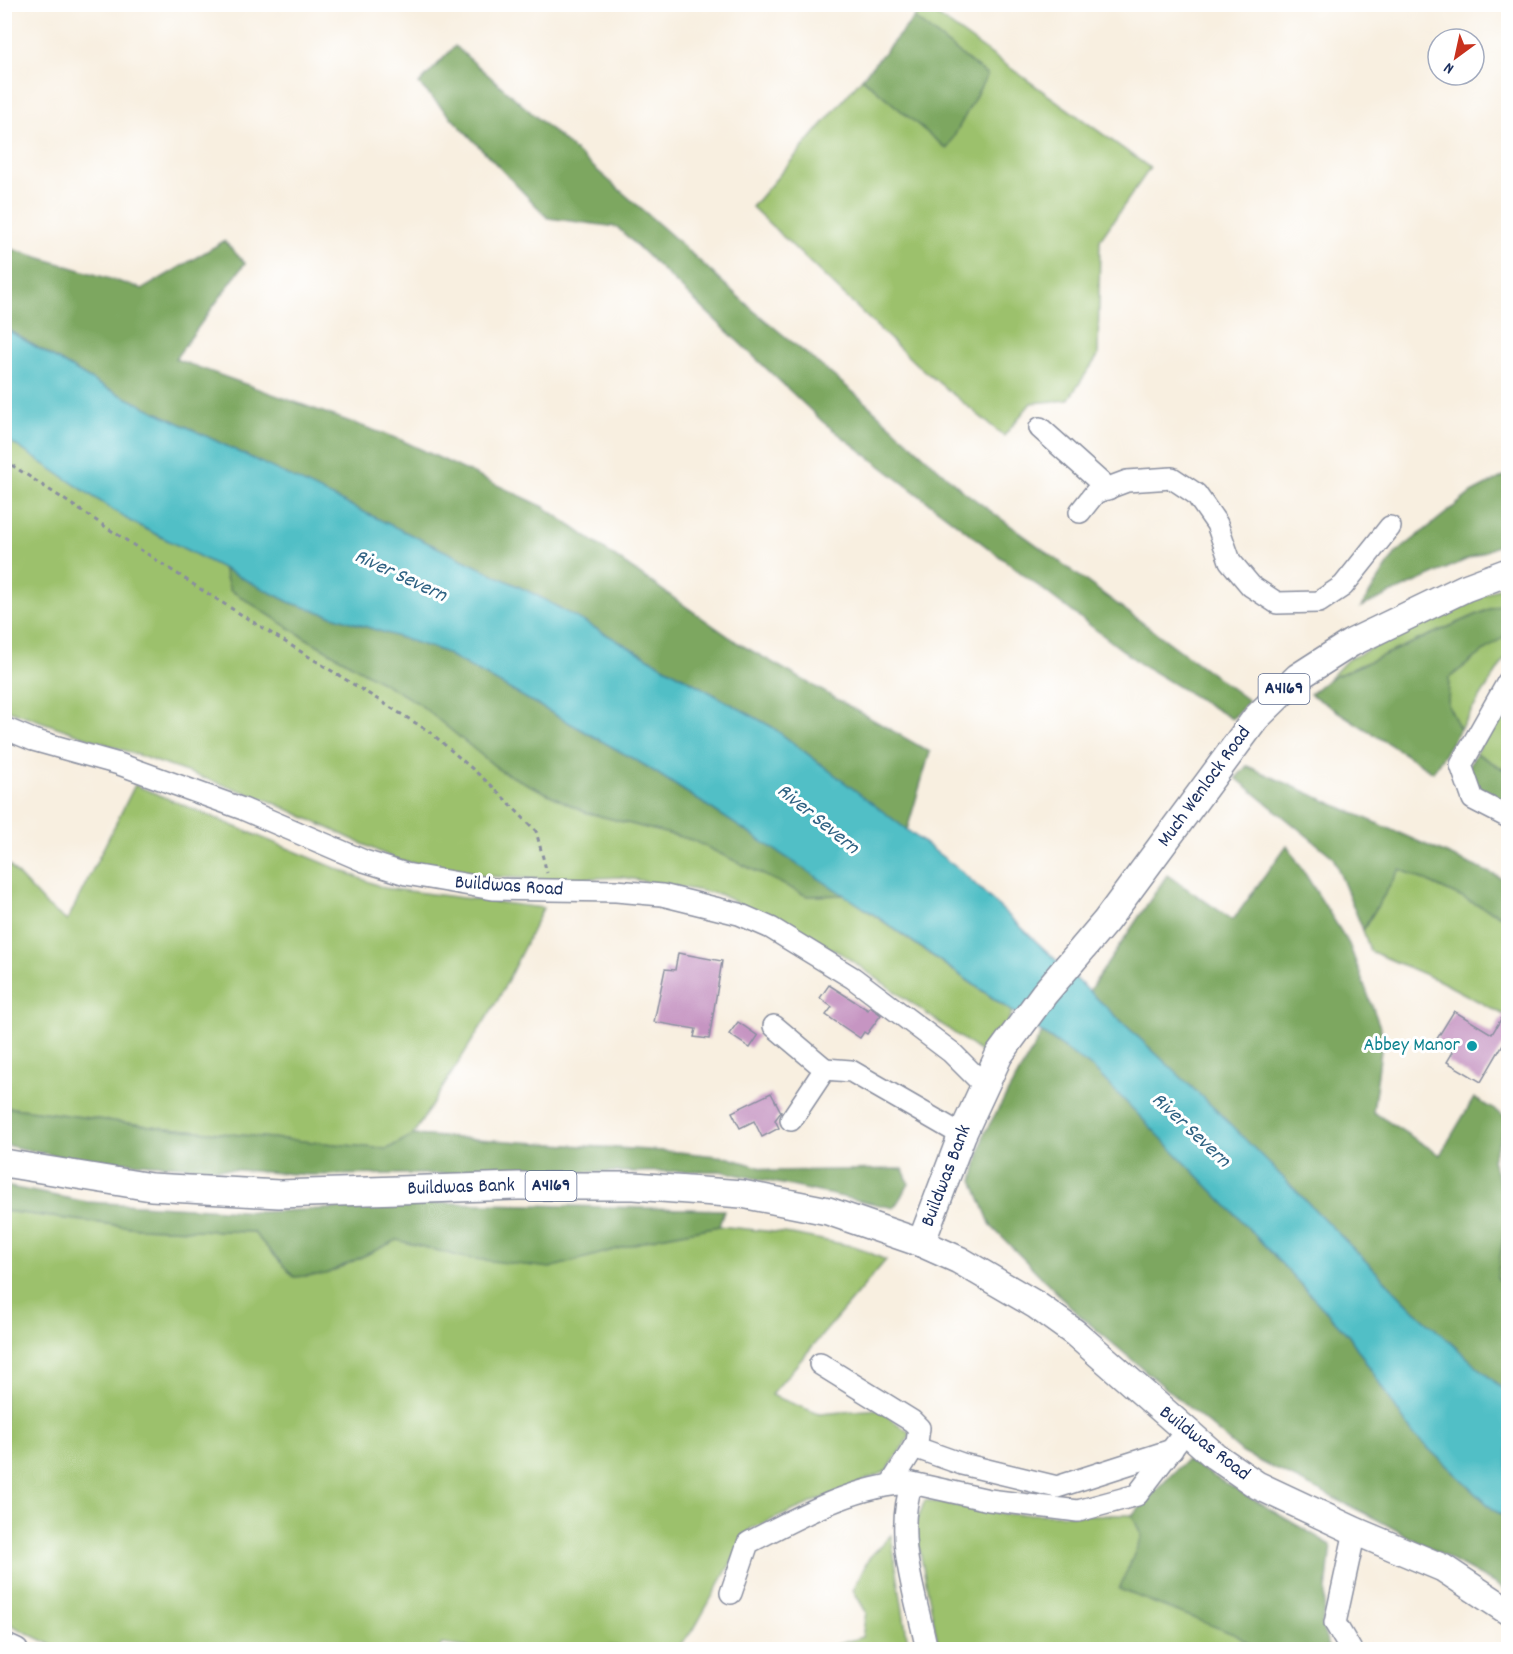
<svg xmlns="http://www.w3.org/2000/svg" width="1513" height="1654" viewBox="0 0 1513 1654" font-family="Dekko,sans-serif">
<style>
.green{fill:#9cc16c;stroke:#5c7865;stroke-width:1.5}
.forest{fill:#7da760;stroke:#4c6b5f;stroke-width:1.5}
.water{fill:#51bfc6;stroke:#367792;stroke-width:1.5}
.building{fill:#c695c2}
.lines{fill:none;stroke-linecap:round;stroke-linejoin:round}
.minor-casing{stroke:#8a8f9f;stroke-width:24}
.major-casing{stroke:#8a8f9f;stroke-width:30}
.path{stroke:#8a8f9f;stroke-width:3;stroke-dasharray:4.5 4.5;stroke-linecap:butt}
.minor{stroke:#fff;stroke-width:21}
.major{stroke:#fff;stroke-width:27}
.culture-dot{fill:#0f9aa8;stroke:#fff;stroke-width:2}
.labels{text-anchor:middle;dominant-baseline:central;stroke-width:6;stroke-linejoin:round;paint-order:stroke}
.shield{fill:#fff;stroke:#5f6d8e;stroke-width:1.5}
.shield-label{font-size:18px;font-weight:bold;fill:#1b2f5e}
.street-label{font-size:20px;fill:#1b2f5e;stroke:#fff}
.culture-label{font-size:20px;fill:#0d838f;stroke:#fff;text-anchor:end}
.water-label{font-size:21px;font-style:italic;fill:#2e6182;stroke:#fff}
</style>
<rect width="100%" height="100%" fill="#fff"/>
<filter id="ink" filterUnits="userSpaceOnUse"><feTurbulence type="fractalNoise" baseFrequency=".0167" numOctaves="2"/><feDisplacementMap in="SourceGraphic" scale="12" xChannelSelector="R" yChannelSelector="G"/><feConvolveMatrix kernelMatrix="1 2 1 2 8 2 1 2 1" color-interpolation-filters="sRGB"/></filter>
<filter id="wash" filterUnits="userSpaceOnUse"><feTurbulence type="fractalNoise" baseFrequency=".008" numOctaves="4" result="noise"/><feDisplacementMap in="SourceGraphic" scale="24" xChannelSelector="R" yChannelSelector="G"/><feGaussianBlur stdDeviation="1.35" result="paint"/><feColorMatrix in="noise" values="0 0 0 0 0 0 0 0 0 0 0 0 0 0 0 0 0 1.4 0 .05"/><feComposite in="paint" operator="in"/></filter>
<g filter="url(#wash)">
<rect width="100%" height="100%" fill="#f8efe0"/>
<g class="green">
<path d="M924,6L1150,168L1100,240L1098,356L1068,400L1031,403L1004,436L916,364L752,207L862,78L947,149L987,75L914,18Z"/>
<path d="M5,438L130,521L223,568L230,590L302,636L418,703L501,771L585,812L692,840L807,896L845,895L1012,1012L1005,1028L981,1052L842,954L719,894L621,877L548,880L471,875L397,860L270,801L5,709Z"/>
<path d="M1498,588L1508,591V601L1329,679L1347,660Z"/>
<path d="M1508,633V654L1460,729L1448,705L1449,678Z"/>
<path d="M1508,697V772L1476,753Z"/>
<path d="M135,785L384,888L543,908L499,998L413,1135L387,1149L167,1128L5,1107L4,860L45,904L67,921Z"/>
<path d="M1400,869L1508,919V1017L1440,981L1370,951L1363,930Z"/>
<path d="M1508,1208V1292L1497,1277Z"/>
<path d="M4,1211L139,1228L253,1232L294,1277L326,1274L397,1240L466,1258L660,1237L719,1226L792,1234L857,1247L886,1260L771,1395L819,1414L878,1409L911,1434L887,1471L750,1529L694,1629L676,1649L583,1645L571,1650H486L442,1644L438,1650L60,1649L5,1622Z"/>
<path d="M925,1500L1006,1514L1132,1515L1142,1536L1236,1635L1256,1649H939L915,1526Z"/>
<path d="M891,1535L909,1649H822L862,1637L866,1612L853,1590L869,1558Z"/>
</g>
<g class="forest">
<path d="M914,18L987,75L947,149L862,78Z"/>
<path d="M455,46L669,233L754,311L858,396L962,490L1249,701L1232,719L1142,665L823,422L617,227L548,218L419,84Z"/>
<path d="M224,241L245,263L175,359L401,440L544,507L738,643L930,752L907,830L772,727L534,594L100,385L5,328V247L143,289Z"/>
<path d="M1508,474V541L1361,607L1395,554L1471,493Z"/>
<path d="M223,568L289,602L442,651L646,766L845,895L807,896L692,840L585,812L501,771L418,703L302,636L230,590Z"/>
<path d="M1508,601V633L1449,678L1448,705L1460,729L1433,772L1310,694L1329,679Z"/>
<path d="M1476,753L1508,772V807L1476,790L1468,768Z"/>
<path d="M1247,766L1508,881V919L1400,869L1363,930L1333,857L1236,778Z"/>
<path d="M1287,845L1349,944L1383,1035L1373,1112L1440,1155L1474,1098L1508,1118L1492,1160L1508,1206L1497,1277L1508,1292V1394L1414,1310L1217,1111L1089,991L1167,875L1233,920Z"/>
<path d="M1042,1033L1094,1069L1236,1215L1349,1336L1412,1433L1495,1511L1508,1517V1591L1376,1519L1243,1453L1079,1315L991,1226L973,1181L984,1134Z"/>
<path d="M5,1107L167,1128L387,1149L413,1135L679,1152L726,1157L772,1171L903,1169L909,1184L894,1208L720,1171L309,1175L66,1158L5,1145Z"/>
<path d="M5,1186L87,1202L260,1212L448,1203L724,1210L719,1226L660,1237L550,1268L466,1258L397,1240L326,1274L294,1277L253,1232L139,1228L5,1211Z"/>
<path d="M1186,1460L1331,1545L1322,1627L1330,1649H1256L1236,1635L1119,1589L1142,1536L1132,1515Z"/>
</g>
<path class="water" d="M4,328L100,385L534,594L772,727L961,871L1217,1111L1414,1310L1508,1394V1517L1495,1511L1412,1433L1349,1336L1236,1215L1094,1069L872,913L646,766L442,651L289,602L130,521L5,438Z"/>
<g id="blocks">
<g class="building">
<path d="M678,953L722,961L709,1039L694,1037L696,1029L654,1022L665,969L675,970Z"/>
<path d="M829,985L868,1010L870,1007L881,1015L867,1034L864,1032L860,1038L826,1015L832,1007L820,998Z"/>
<path d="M1509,1006V1047L1503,1044L1481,1082L1447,1062L1453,1052L1435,1042L1454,1011L1492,1034Z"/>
<path d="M738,1022L758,1036L750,1048L729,1034Z"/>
<path d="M771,1093L781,1112L775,1120L779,1128L762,1137L754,1121L740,1128L732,1112Z"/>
</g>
</g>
</g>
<g filter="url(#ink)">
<use href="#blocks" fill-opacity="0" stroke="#8a8f9f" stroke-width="1.5"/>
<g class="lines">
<g class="minor-casing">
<g id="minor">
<path d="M1040,428L1108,489"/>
<path d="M1080,512L1095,493L1127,481L1172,478L1196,494L1217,524L1230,561L1251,586L1277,603L1319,602L1343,586L1390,527"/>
<path d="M1508,682L1461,765L1473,799L1508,817"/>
<path d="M4,728L33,740L119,764L243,809L364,861L406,874L493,889L616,891L662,895L739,914L771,928L853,978L951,1052L984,1085"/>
<path d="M774,1026L825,1069"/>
<path d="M791,1120L825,1069L851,1071L962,1135"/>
<path d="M820,1364L912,1421L919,1428L917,1442L891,1484"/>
<path d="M914,1447L962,1464L1057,1487L1172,1450"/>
<path d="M731,1593L748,1543C799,1517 854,1485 912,1483"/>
<path d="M4,1644L17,1650"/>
<path d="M927,1650C916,1595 893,1537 912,1483L989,1500L1078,1511L1137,1495L1185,1432"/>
<path d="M1351,1650L1335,1623L1355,1531"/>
</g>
</g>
<g class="major-casing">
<g id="major">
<path d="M4,1163L151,1187L279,1194L518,1186H634L742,1194L828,1211L921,1243L962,1135L999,1055L1044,994L1106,921L1256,718L1298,677L1351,643L1465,588L1508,572"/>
<path d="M921,1243L959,1260L1036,1305L1075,1333L1215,1456L1257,1485L1355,1531L1443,1568L1508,1611"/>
</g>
</g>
<path class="path" d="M4,460L205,592L430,732L492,786L536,831L547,873"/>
<use href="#minor" class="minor"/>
<use href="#major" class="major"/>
</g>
</g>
<circle class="culture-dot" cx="1472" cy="1046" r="6"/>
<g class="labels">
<g class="shield">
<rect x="1258.5" y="674" width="51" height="30" rx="4.5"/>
<rect x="525.5" y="1171" width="51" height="30" rx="4.5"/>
</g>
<g class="shield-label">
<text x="1284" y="689">A4169</text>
<text x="551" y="1186">A4169</text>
</g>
<g class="street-label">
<text transform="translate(1205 787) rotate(-54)">Much Wenlock Road</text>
<text transform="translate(509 887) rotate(4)">Buildwas Road</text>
<text transform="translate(947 1176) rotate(-69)">Buildwas Bank</text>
<text transform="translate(461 1188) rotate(-2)">Buildwas Bank</text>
<text transform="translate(1204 1444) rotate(38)">Buildwas Road</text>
</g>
<g class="culture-label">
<text x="1460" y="1046">Abbey Manor</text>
</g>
<g class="water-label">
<text transform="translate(400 577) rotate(25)">River Severn</text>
<text transform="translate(817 820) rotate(39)">River Severn</text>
<text transform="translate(1190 1131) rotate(43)">River Severn</text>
</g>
</g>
<rect width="1513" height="1654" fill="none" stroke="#fff" stroke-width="24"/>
<g transform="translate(1456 57) rotate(213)"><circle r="28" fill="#ffffff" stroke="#a4acbf" stroke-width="1.5"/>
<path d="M0-4.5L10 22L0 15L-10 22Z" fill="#c8321e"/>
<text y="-9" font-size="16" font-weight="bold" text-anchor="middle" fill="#1b2f5e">N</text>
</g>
</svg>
